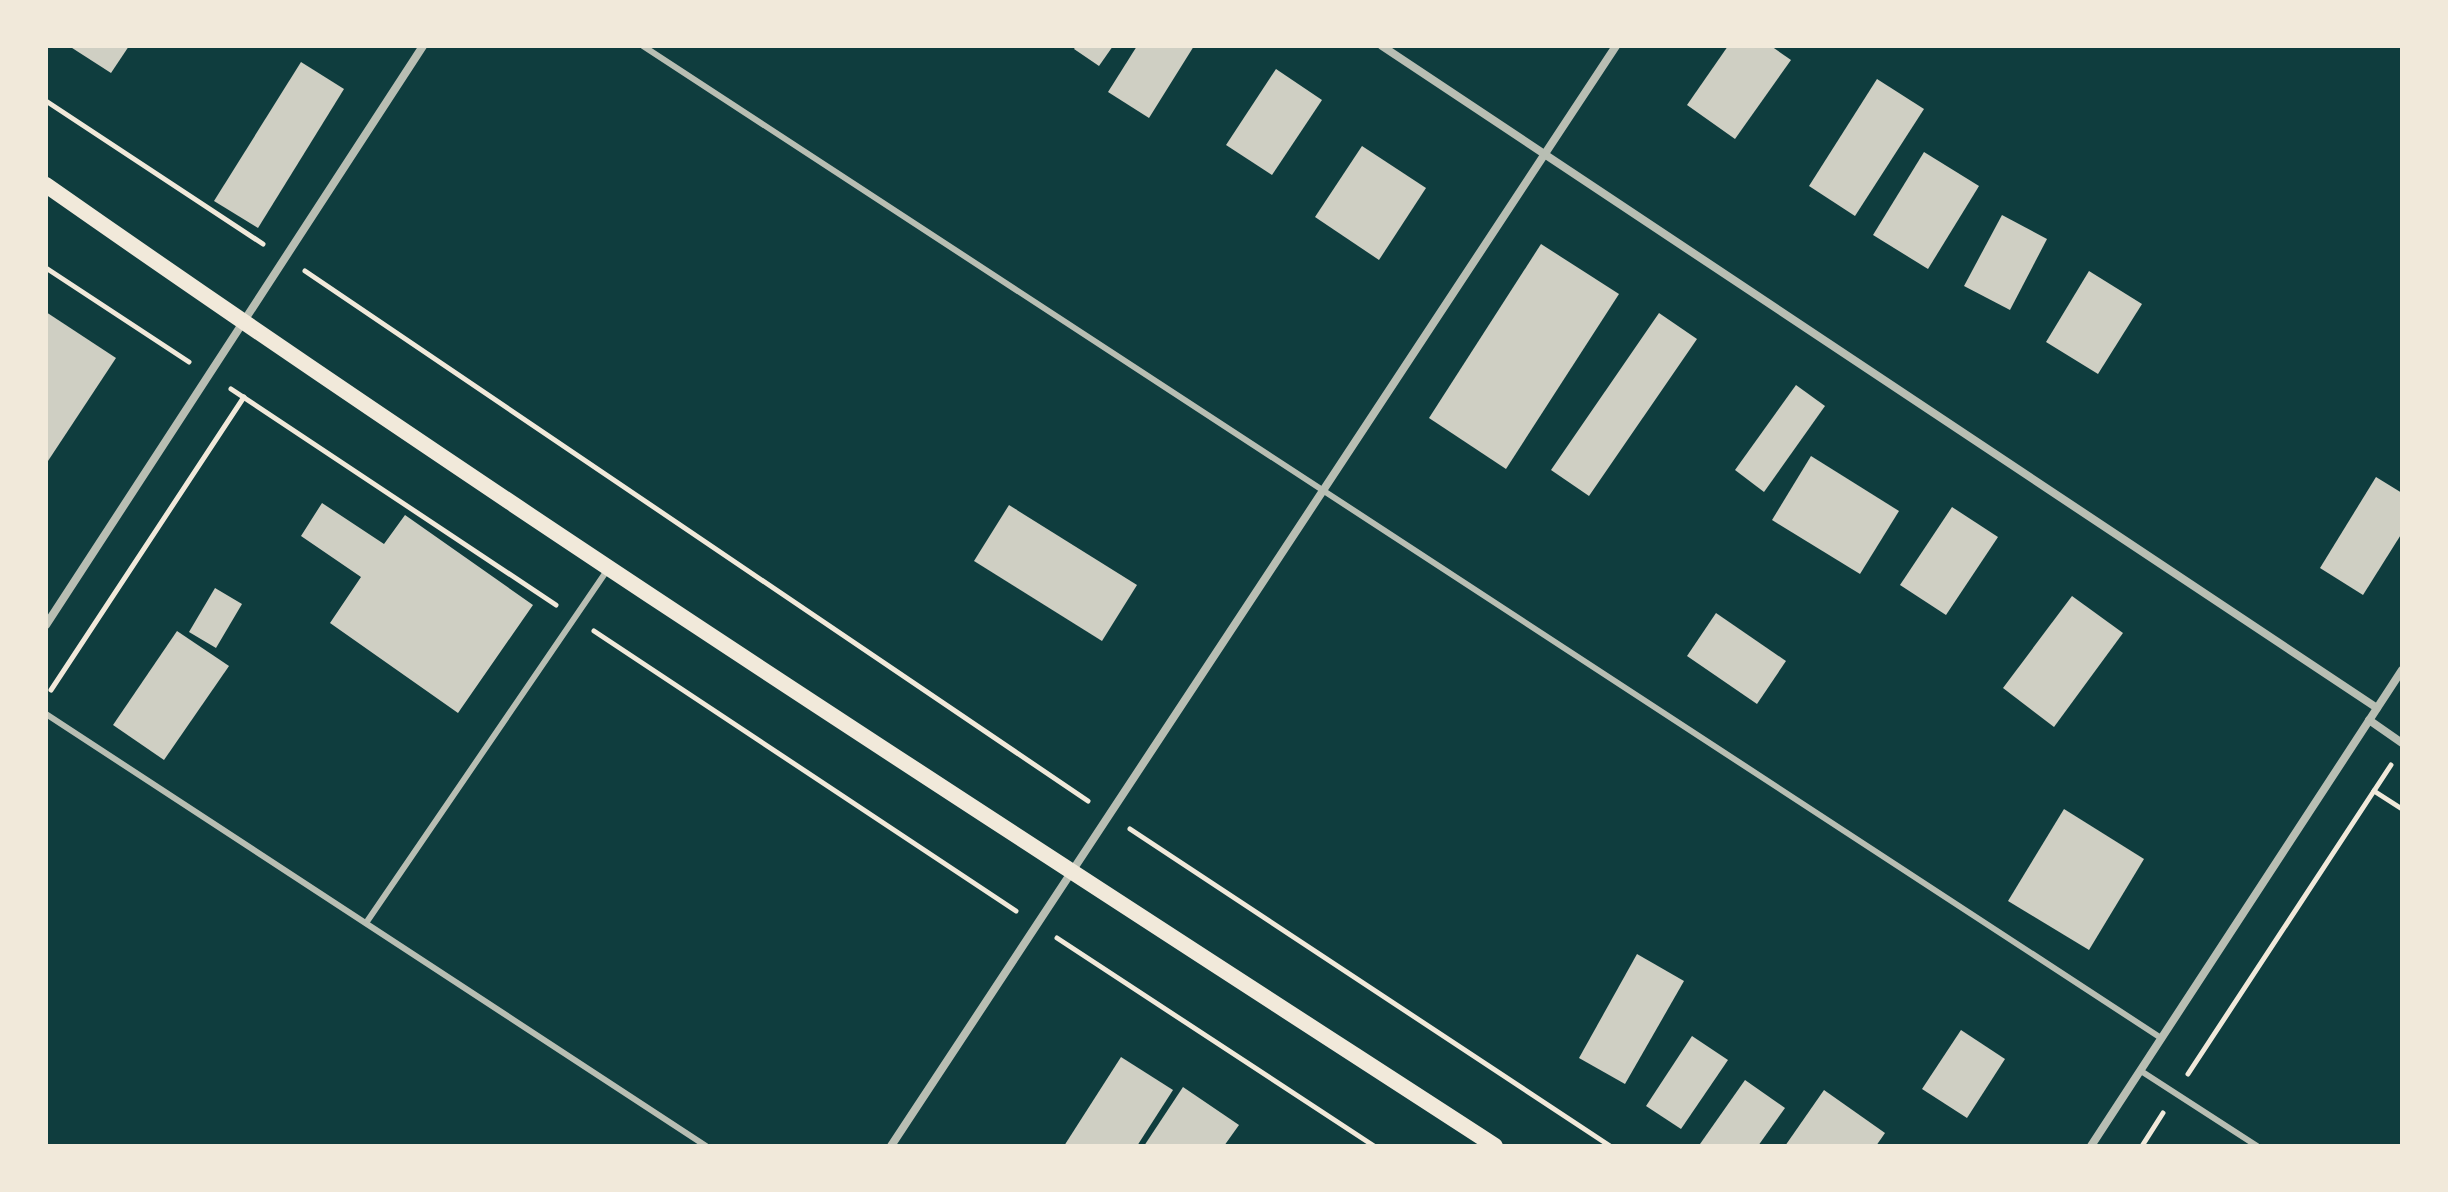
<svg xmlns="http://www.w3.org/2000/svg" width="2448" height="1192" viewBox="0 0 2448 1192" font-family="Barlow,sans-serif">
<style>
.building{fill:#cfcfc3}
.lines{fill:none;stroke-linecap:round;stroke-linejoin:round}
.path{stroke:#f1e9da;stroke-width:5}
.service{stroke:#b8beb3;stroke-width:6}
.minor{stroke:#b8beb3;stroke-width:8}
.secondary{stroke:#f1e9da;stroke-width:16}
</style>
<rect width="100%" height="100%" fill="#0f3d3e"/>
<g class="building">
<path d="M69,46H129L111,73Z"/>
<path d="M1076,46H1113L1099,66L1074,49Z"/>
<path d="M1137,46H1194L1149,118L1108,92Z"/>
<path d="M1728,46H1771L1791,60L1735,139L1687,105Z"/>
<path d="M301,62L344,89L258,228L214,201Z"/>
<path d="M1276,69L1322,100L1272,175L1226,145Z"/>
<path d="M1877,79L1924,109L1855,216L1809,186Z"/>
<path d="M1362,146L1426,188L1379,260L1315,217Z"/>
<path d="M1924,152L1979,186L1928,269L1873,235Z"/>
<path d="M2002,215L2047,239L2010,310L1964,286Z"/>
<path d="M1541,244L1619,294L1506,469L1429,418Z"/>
<path d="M2089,271L2142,304L2098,374L2046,342Z"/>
<path d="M46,312L116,358L46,464Z"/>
<path d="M1659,313L1697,339L1589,496L1551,470Z"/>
<path d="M1796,385L1825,406L1764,492L1735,470Z"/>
<path d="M1811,456L1899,511L1860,574L1772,520Z"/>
<path d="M2376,477L2402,493V533L2363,595L2320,568Z"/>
<path d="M322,503L384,544L405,515L533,605L458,713L330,623L361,577L301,536Z"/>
<path d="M1009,505L1137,585L1102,641L974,561Z"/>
<path d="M1952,507L1998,537L1946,615L1900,585Z"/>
<path d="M215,588L242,604L216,648L189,632Z"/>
<path d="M2072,596L2123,633L2054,727L2003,688Z"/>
<path d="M1716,613L1786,661L1757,704L1687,656Z"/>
<path d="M177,631L229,666L164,760L113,725Z"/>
<path d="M2064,809L2144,859L2089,950L2008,901Z"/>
<path d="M1637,954L1684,981L1625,1084L1579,1058Z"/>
<path d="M1961,1030L2005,1059L1967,1118L1922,1089Z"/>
<path d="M1692,1036L1728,1060L1681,1129L1646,1106Z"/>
<path d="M1121,1057L1173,1090L1137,1146H1064Z"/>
<path d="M1745,1080L1785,1108L1758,1146H1703L1700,1144Z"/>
<path d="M1183,1087L1239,1125L1224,1146H1144Z"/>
<path d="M1824,1090L1885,1133L1876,1146H1785Z"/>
</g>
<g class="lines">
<g class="path">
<path d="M46,101L263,244"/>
<path d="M46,268L189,362"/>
<path d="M305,271L1088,801"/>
<path d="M231,389L556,605"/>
<path d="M594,631L1016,911"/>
<path d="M51,690L244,397"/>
<path d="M2374,791L2402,809"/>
<path d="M1130,829L1610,1146"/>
<path d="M1057,938L1374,1146"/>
<path d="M2188,1074L2391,765"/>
<path d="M2142,1146L2163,1113"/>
</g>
<g class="service">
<path d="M643,46L2161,1038"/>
<path d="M46,714L706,1146"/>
<path d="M366,923L608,569"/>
<path d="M2141,1071L2257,1146"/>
</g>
<g class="minor">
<path d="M1382,46L2377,708"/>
<path d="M46,625L423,46"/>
<path d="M2369,720L2402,743"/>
<path d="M891,1146L1616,46"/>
<path d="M2091,1146L2402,670"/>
</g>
<path class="secondary" d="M46,185C520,517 1009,831 1495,1146"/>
</g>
<rect width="2448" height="1192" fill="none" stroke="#f1e9da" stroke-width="96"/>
</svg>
